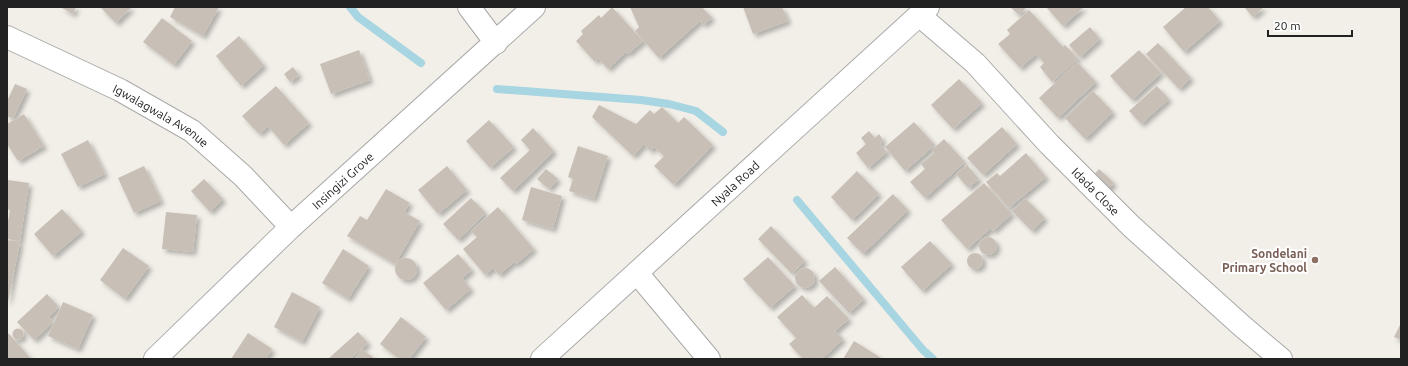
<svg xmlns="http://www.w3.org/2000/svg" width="1408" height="366" viewBox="0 0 1408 366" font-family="Ubuntu,sans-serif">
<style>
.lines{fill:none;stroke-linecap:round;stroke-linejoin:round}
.stream{stroke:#a7d5e2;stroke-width:8}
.building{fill:#c8bfb7;filter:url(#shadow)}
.minor-casing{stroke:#a9a9a9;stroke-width:24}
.minor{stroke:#fff;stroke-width:22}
.education-dot{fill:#8d6e63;stroke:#fff;stroke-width:1.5}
.labels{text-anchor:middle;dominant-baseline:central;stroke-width:4;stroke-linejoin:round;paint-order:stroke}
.street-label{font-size:12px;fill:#222;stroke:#fff}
.education-label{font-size:12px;font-weight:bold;fill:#785e54;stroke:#fff;text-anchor:end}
</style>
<defs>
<filter id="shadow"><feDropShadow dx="3.5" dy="3.5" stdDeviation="2" flood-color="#0004"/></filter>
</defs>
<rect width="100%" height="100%" fill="#f2efe8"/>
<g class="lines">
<g class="stream">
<path d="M350,7L358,17L421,63"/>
<path d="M497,89L641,100L669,104L696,111L723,132"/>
<path d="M797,200L923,350L933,359"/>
</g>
</g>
<g class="building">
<path d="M60,7H76L73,14Z"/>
<path d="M100,7H132L116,23Z"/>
<path d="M175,7H219L203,36L170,17Z"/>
<path d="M612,7L643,41L628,54L626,52L608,69L598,58L595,62L576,41L583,34L581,31L599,15L601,18Z"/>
<path d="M630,7H702L712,18L703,25L700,21L659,58L635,31L639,27Z"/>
<path d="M743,7H782L788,21L753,34Z"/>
<path d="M1010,7H1027L1019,15Z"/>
<path d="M1046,7H1084L1063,26Z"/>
<path d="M1186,7H1208L1220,21L1184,52L1163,27Z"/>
<path d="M1244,7H1264L1253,17Z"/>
<path d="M1029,10L1063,47L1065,45L1078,59L1052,82L1040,67L1044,63L1036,54L1020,68L998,44L1010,34L1007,30Z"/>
<path d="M162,18L192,41L174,65L143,42Z"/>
<path d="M1090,27L1100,39L1080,57L1069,45Z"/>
<path d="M239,36L264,65L241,86L216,56Z"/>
<path d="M1158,43L1191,78L1179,89L1146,54Z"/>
<path d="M359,50L370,80L331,94L320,64Z"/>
<path d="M1139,50L1161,73L1132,100L1110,76Z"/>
<path d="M1077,62L1096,82L1058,118L1039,98Z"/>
<path d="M293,67L299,75L290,82L284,74Z"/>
<path d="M959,79L982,103L953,129L931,105Z"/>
<path d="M15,84L27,89L13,119L7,116V101Z"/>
<path d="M276,86L309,123L284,145L268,126L259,134L242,116Z"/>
<path d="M1157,86L1169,99L1141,124L1129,111Z"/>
<path d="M1093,91L1113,112L1085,139L1065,118Z"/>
<path d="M599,105L636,124L650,110L654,114L662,107L678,123L684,117L713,145L674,185L654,166L664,156L654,147L650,151L644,144L633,156L592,117Z"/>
<path d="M24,114L44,146L18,161L7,144V124Z"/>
<path d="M489,120L514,147L490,168L466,141Z"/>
<path d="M914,122L935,145L905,171L885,147Z"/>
<path d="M1002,127L1017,144L983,175L967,158Z"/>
<path d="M533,128L554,151L513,191L500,178L530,150L521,140Z"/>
<path d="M869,131L875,138L879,134L883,140L880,144L887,152L868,168L856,153L866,144L861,138Z"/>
<path d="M944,139L965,162L925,198L910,182L925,169L921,164L934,153L932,150Z"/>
<path d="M88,140L105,174L78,187L61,154Z"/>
<path d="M578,146L608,156L594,199L569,191L573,179L568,177Z"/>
<path d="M1026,153L1046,177L1009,208L986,182L997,173L1000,176Z"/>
<path d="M967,165L979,179L968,188L956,174Z"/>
<path d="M144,166L161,201L134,213L118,178Z"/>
<path d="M447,166L467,190L438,214L418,190Z"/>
<path d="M546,169L558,179L549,189L537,179Z"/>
<path d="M1099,169L1114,183L1106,191L1091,178Z"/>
<path d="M857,171L879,194L852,220L831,197Z"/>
<path d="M204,179L223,199L210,212L191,191Z"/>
<path d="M8,180L29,183L20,241L7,239V227L10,210L7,209Z"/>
<path d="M984,183L1012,214L993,231L991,228L967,249L941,220Z"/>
<path d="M531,187L562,196L553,229L522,220Z"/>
<path d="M386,189L410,203L404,212L420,221L395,264L347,236L360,216L367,220Z"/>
<path d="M893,194L908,210L863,254L847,238Z"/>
<path d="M471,198L486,213L458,240L443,224Z"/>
<path d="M1025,198L1045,218L1032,231L1012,211Z"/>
<path d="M498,207L534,249L516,264L514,262L499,275L493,268L485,275L463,249L477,237L471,231Z"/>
<path d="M62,209L82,231L53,256L34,234Z"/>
<path d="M166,212L197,215L193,252L162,249Z"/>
<path d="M771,226L805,261L792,274L758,239Z"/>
<circle cx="988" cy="246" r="9"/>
<path d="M7,240L20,242L8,302H7Z"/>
<path d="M930,241L952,264L922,291L901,267Z"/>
<path d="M123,248L149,266L125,299L100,280Z"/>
<path d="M343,249L369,266L348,299L322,283Z"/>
<circle cx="975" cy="261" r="8"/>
<path d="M458,254L472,270L462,278L471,289L446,310L423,283Z"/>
<path d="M768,257L795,286L770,308L743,279Z"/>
<circle cx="406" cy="269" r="11"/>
<path d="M835,267L864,299L849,313L819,281Z"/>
<circle cx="805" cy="278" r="10"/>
<path d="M292,292L320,307L302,342L274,327Z"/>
<path d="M47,294L59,307L49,317L53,322L34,340L17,322Z"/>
<path d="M802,295L814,308L827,296L849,319L835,331L843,339L822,359H803L789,344L796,338L777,317Z"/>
<path d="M63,302L93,315L78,349L48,336Z"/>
<path d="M401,317L426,337L409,359H399L380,344Z"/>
<path d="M1401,323V340L1394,337Z"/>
<circle cx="18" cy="334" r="5.5"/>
<path d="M358,332L368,343L350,359H328Z"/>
<path d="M8,333L10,335L31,359H7V335Z"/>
<path d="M248,333L272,349L266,359H231Z"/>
<path d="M854,341L883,359H843Z"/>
<path d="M362,349L375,359H355Z"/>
</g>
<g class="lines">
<g class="minor-casing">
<g id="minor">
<path d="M469,7L496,43"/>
<path id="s1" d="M919,15L975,63L1049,144L1131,226L1242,326L1281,359"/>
<path id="s2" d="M7,37L120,90L192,131L243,176L291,227"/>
<path d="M637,273L709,359"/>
<path id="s3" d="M155,359L291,227L534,7"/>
<path id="s4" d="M542,359L928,7"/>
</g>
</g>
<use href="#minor" class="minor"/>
</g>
<circle class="education-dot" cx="1315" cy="260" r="4"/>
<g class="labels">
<g class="street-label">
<text stroke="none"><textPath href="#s2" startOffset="173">Igwalagwala Avenue</textPath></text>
<text stroke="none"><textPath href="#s3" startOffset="259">Insingizi Grove</textPath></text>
<text stroke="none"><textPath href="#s4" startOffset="261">Nyala Road</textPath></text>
<text stroke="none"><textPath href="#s1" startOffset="250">Idada Close</textPath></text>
</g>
<g class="education-label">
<text x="1307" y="253">Sondelani<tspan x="1307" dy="14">Primary School</tspan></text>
</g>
</g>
<rect width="1408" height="366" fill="none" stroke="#222222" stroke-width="16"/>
<path d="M1268 30v6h84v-6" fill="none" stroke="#222222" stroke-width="2"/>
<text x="1274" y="30" font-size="12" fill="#222222" stroke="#ffffff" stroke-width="3" paint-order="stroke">20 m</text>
</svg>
